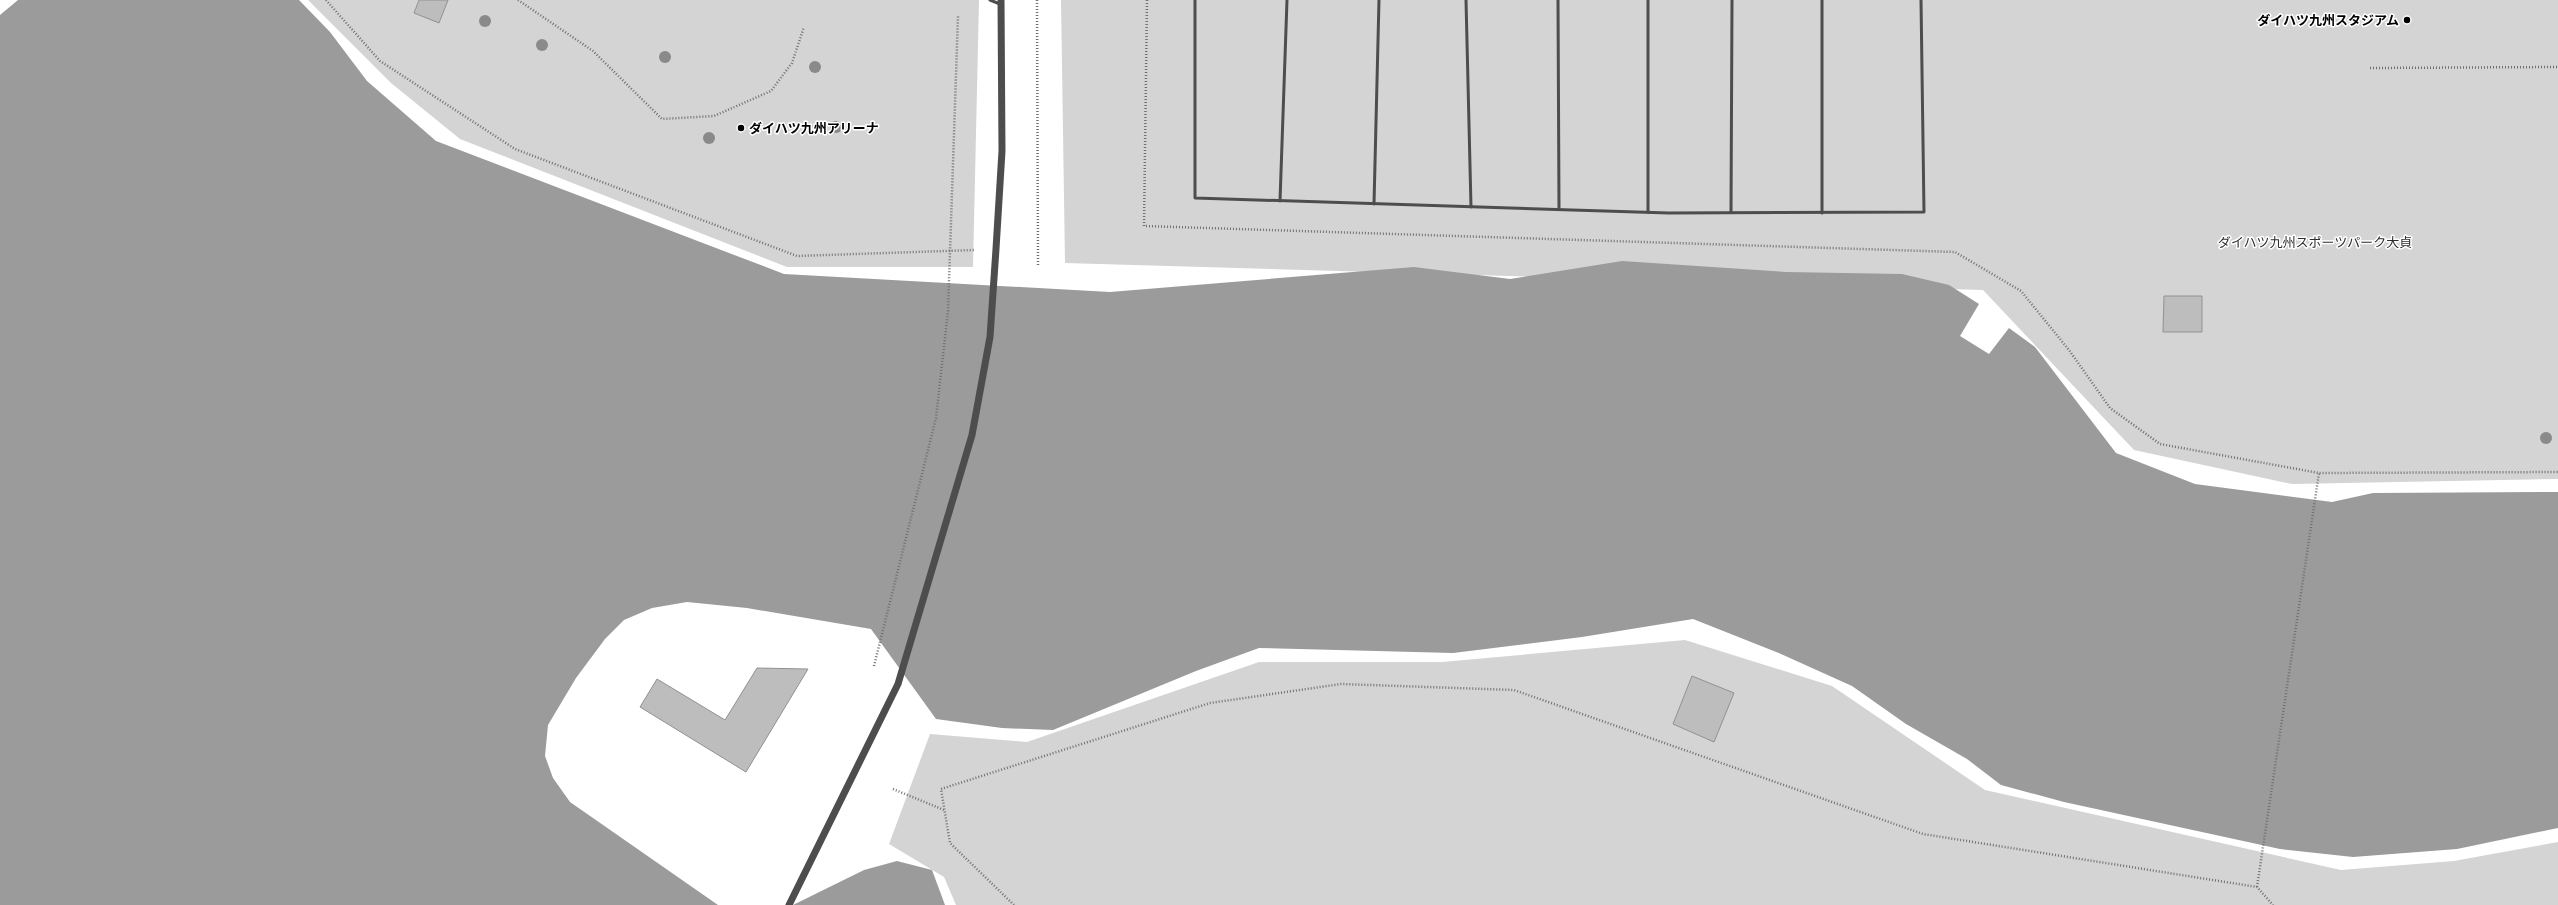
<svg xmlns="http://www.w3.org/2000/svg" width="2558" height="905" viewBox="0 0 2558 905" font-family="Poppins,'Noto Sans JP',sans-serif">
<style>
.green{fill:#d4d4d4}
.water{fill:#9b9b9b}
.building{fill:#bdbdbd;stroke:#919191}
.lines{fill:none;stroke-linecap:round;stroke-linejoin:round}
.path{stroke:#6f6f6f;stroke-width:2.5;stroke-dasharray:1 2;stroke-linecap:butt}
.service{stroke:#4d4d4d;stroke-width:3}
.tertiary{stroke:#4d4d4d;stroke-width:7}
.tree{fill:#8a8a8a}
.poi-dot{fill:#000;stroke:#fff;stroke-width:1.5}
.labels{text-anchor:middle;dominant-baseline:central;stroke-width:3;stroke-linejoin:round;paint-order:stroke}
.poi-label{font-size:13px;font-weight:bold;fill:#000;stroke:#fff;text-anchor:end}
.park-label{font-size:13px;fill:#2b2b2b;stroke:#fff}
</style>
<rect width="100%" height="100%" fill="#fff"/>
<g class="green">
<path d="M308,0H979L973,267H787L460,139L391,83Z"/>
<path d="M1061,0H2558V479L2292,484L2134,450L1983,290L1065,263Z"/>
<path d="M1685,640L1832,686L1985,790L2341,870L2454,861L2558,842V905H956L944,877L889,844L930,734L1027,742L1259,662H1442Z"/>
</g>
<g class="water">
<path d="M18,0H299L330,32L367,81L436,141L784,274L1110,292L1414,267L1510,279L1622,261L1786,272L1902,274L1949,285L1979,304L1960,336L1989,354L2009,328L2035,347L2116,453L2195,484L2332,502L2373,493L2558,492V828L2457,849L2353,857L2280,849L2064,802L2001,785L1967,759L1906,724L1852,686L1781,654L1693,619L1582,637L1453,653L1259,648L1196,671L1053,730L1002,728L936,719L871,629L747,608L687,602L652,608L624,620L605,639L576,678L548,725L545,756L553,778L570,802L718,905H0V15Z"/>
<path d="M897,861L932,870L945,905H793L864,870Z"/>
</g>
<g class="building">
<path d="M419,0H448L439,23L414,13Z"/>
<path d="M2164,296H2202V332H2163Z"/>
<path d="M757,668L808,669L746,772L640,707L657,679L725,720Z"/>
<path d="M1692,676L1734,693L1714,742L1673,724Z"/>
</g>
<g class="lines">
<g class="path">
<path d="M326,0L380,61L515,149L797,256L974,250"/>
<path d="M518,0L593,51L662,119L714,116L771,91L792,63L804,27"/>
<path d="M1037,0L1038,266"/>
<path d="M1147,0L1144,226L1955,252L2021,291L2069,350L2110,408L2160,444L2319,473L2558,472"/>
<path d="M2370,68L2558,67"/>
<path d="M874,666L936,418L948,311L958,16"/>
<path d="M893,789L944,810"/>
<path d="M2257,887L2319,473"/>
<path d="M1014,905L950,843L941,789L1210,703L1341,684L1514,690L1923,834L2257,887L2273,905"/>
</g>
<g class="service">
<path d="M990,0L1000,4"/>
<path d="M1195,0V198L1669,213L1924,212L1921,0"/>
<path d="M1466,0L1471,207"/>
<path d="M1558,0L1559,209"/>
<path d="M1648,0V212"/>
<path d="M1280,201L1287,0"/>
<path d="M1374,204L1379,0"/>
<path d="M1731,212L1732,0"/>
<path d="M1822,213V0"/>
</g>
<path class="tertiary" d="M789,905L898,684L972,435L990,337L996,249L1002,151L1001,0"/>
</g>
<g class="tree">
<circle cx="485" cy="21" r="6"/>
<circle cx="542" cy="45" r="6"/>
<circle cx="665" cy="57" r="6"/>
<circle cx="815" cy="67" r="6"/>
<circle cx="836" cy="127" r="6"/>
<circle cx="709" cy="138" r="6"/>
<circle cx="2546" cy="438" r="6"/>
</g>
<g class="poi-dot">
<circle cx="2407" cy="20" r="4"/>
<circle cx="741" cy="128" r="4"/>
</g>
<g class="labels">
<g class="poi-label">
<text x="2399" y="20">ダイハツ九州スタジアム</text>
<text x="749" y="128" text-anchor="start">ダイハツ九州アリーナ</text>
</g>
<g class="park-label">
<text x="2315" y="242">ダイハツ九州スポーツパーク大貞</text>
</g>
</g>
</svg>
